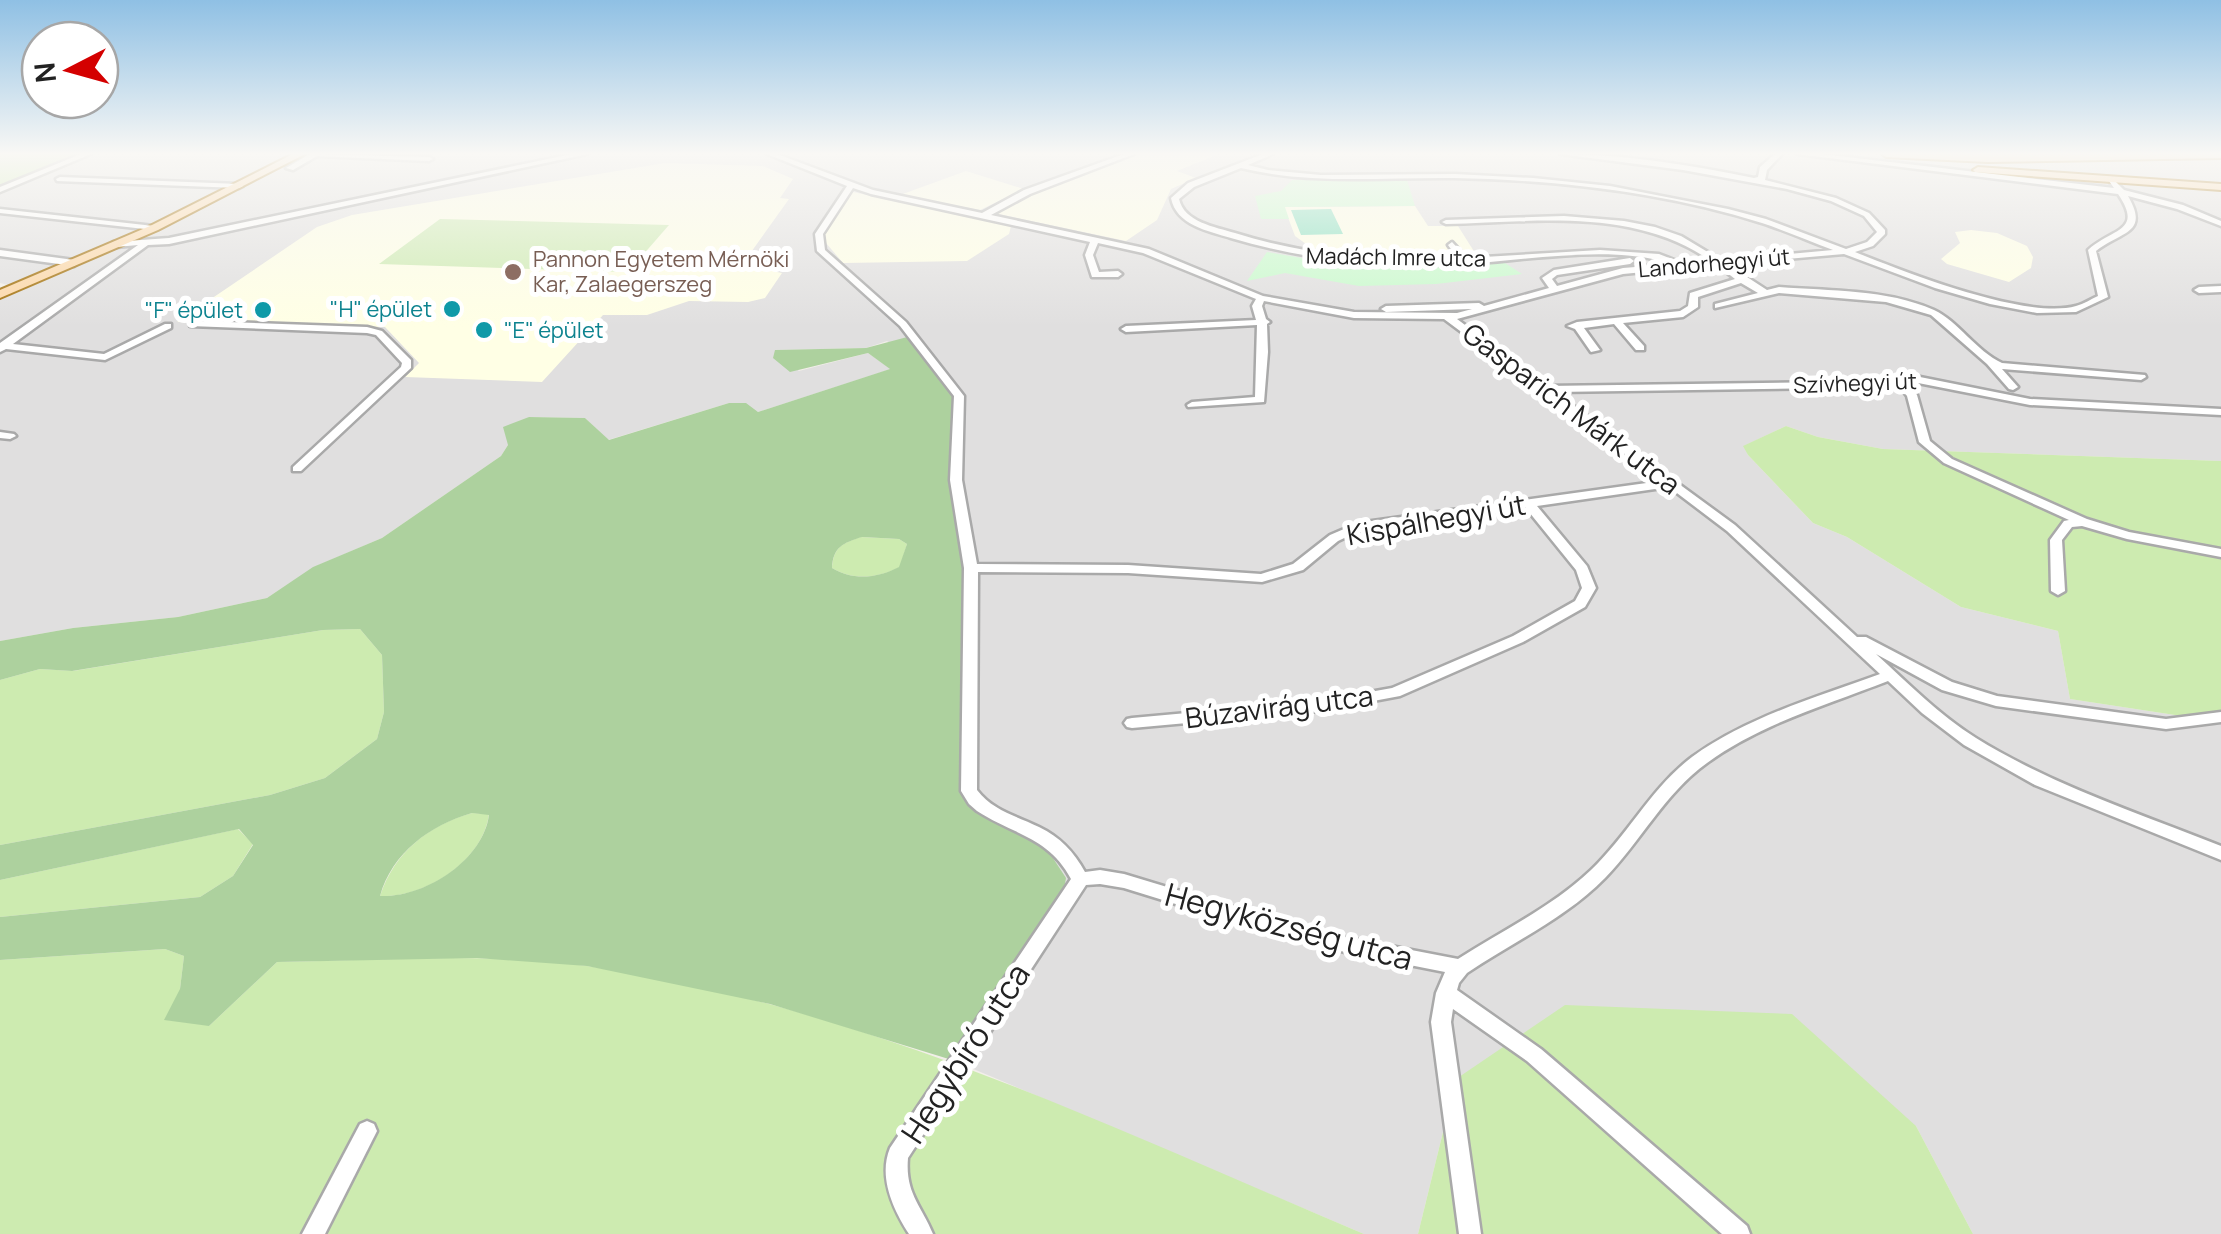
<svg xmlns="http://www.w3.org/2000/svg" width="2221" height="1234" viewBox="0 0 2221 1234" font-family="Manrope,sans-serif">
<style>
.residential{fill:#e0dfdf}
.education{fill:#ffffe5}
.grass{fill:#cdebb0}
.forest{fill:#add19e;fill-rule:evenodd}
.park{fill:#c8facc}
.pitch{fill:#88e0be}
.lines{fill:none;stroke-linecap:round;stroke-linejoin:round}
.minor-casing{stroke:#a9a9a9;stroke-width:5}
.major-casing{stroke:#a06b00;stroke-width:4}
.minor{fill:#fff;fill-rule:evenodd}
.major{fill:#fcd6a4;fill-rule:evenodd}
.education-dot{fill:#8d6e63;stroke:#fff;stroke-width:4}
.culture-dot{fill:#0f9aa8;stroke:#fff;stroke-width:4}
.labels{text-anchor:middle;dominant-baseline:central;stroke-width:10;stroke-linejoin:round;paint-order:stroke}
.far-street-label{font-size:22px;fill:#222;stroke:#fff}
.far-education-label{font-size:22px;fill:#785e54;stroke:#fff;text-anchor:start}
.far-culture-label{font-size:22px;fill:#0d838f;stroke:#fff;text-anchor:end}
.street-label{font-size:28px;fill:#222;stroke:#fff}
.near-street-label{font-size:32px;fill:#222;stroke:#fff}
</style>
<rect width="100%" height="100%" fill="#f2efe9"/>
<path class="residential" d="M96,154H2221V461L1883,449L1818,437L1786,426L1744,446L1748,455L1813,523L1847,537L1961,607L2058,631L2070,699L2221,722V1234H1973L1916,1126L1456,1079L1418,1234H1364L952,1060L967,805L966,560L952,500L956,393L887,341L866,348L775,350L799,371L868,353L891,369L758,412L729,403L608,440L585,418L529,417L508,437V445L501,456L488,465L382,538L314,567L267,598L178,617L73,628L0,641V289L8,285L0,283V194Z"/>
<g class="education">
<path d="M1137,154H1219L1177,171L1196,178L1171,189L1157,220L1126,241L994,213L1033,192Z"/>
<path d="M665,163L763,166L793,179L780,198L789,199L744,262L782,264L777,272L782,273L765,298L748,302L689,301L647,315H603L542,382L405,377L419,363L385,327L177,322L317,227L352,215Z"/>
<path d="M966,171L1024,189L980,210L900,195Z"/>
<path d="M853,192L1011,226L1009,234L967,261L843,263L820,236Z"/>
<path d="M1415,206L1428,226H1458L1475,253L1317,252L1295,236L1284,207Z"/>
<path d="M1971,230L1997,233L2027,246L2033,257L2031,268L2009,282L1947,264L1941,259L1960,243L1955,232Z"/>
</g>
<g class="grass">
<path d="M0,154H96L0,194Z"/>
<path d="M440,219L669,225L628,272L379,264Z"/>
<path d="M1786,426L1818,437L1883,449L2221,461V722L2070,699L2058,631L1961,607L1847,537L1813,523L1748,455L1743,446Z"/>
<path d="M861,537L899,539L907,544L900,567C878,578 853,581 832,568C833,547 843,543 861,537Z"/>
<path d="M360,629L382,655L384,712L377,739L325,778L270,795L0,845V680L40,669L73,671L323,630Z"/>
<path d="M472,813L489,814C483,861 425,898 380,896C394,853 428,825 472,813Z"/>
<path d="M238,829L253,844L233,876L200,897L0,917V880Z"/>
<path d="M165,949L184,956L180,989L209,1026L277,962C380,960 485,952 587,966C861,1005 1112,1128 1364,1234H0V960Z"/>
<path d="M1565,1005L1792,1014L1916,1126L1973,1234H1418L1456,1079Z"/>
</g>
<path class="forest" d="M911,336L956,393L952,500L966,560V801L968,806L1047,849L1066,878L1063,895L952,1060L770,1004L587,966L477,958L277,962L209,1026L164,1020L180,989L184,956L165,949L0,960V917L200,897L233,876L253,845L239,829L0,880V845L270,795L325,778L377,739L384,712L382,655L360,629L323,630L72,671L40,669L0,680V641L73,628L178,617L267,598L313,567L382,538L501,456L508,445L503,427L529,417L585,418L609,440L729,403H746L758,412L890,369L868,353L790,372L773,358L775,350L866,348ZM862,537L899,539L907,544L899,567C878,578 853,581 832,568C833,547 843,543 862,537ZM472,813L489,815C483,860 425,898 380,896C392,853 430,825 472,813Z"/>
<g class="park">
<path d="M1292,180H1407L1415,206L1285,207L1289,219H1261L1255,196L1281,191Z"/>
<path d="M1267,252L1337,264L1505,263L1522,274L1436,284L1359,286L1285,273L1247,281Z"/>
</g>
<path class="pitch" d="M1331,209L1343,234L1301,235L1291,210Z"/>
<g class="lines">
<g class="minor-casing">
<g id="minor">
<path d="M81,154H91L0,192V187Z"/>
<path d="M310,154L429,157L433,159L429,161L317,156L293,170L286,168Z"/>
<path d="M572,154H587L169,244L148,245L13,344L104,354L165,324H171V328L105,360L6,349L0,352V343L138,245L116,247L113,246V242L169,238Z"/>
<path d="M767,154H777L873,190L982,213L1024,190L1124,154H1134L1030,194L991,215L1149,249L1263,296L1354,312L1457,313L1472,309L1386,312L1381,309L1386,306L1479,303L1484,306L1549,288L1542,278L1554,270L1630,258L1634,261L1630,264L1557,275L1552,279L1557,286L1623,268L1672,264C1613,244 1529,260 1466,264C1386,268 1308,261 1231,238C1208,231 1176,225 1171,198L1188,183L1263,154H1273L1248,165L1268,170L1321,175L1455,174L1533,178L1610,186L1728,209L1766,219L1846,249L1867,242L1877,232L1864,216L1831,201L1787,189L1683,170L1560,154C1624,154 1691,165 1754,178L1758,177L1760,167L1775,154H1782L1767,170L1765,180L1836,198L1869,213L1885,230V234L1873,246L1855,252C1905,272 2026,320 2076,306C2084,304 2091,299 2098,296L2088,250C2112,228 2144,232 2118,194L1797,154H1821L2114,188L2109,181L2113,179L2124,190L2183,205L2221,221V226L2177,209L2128,196C2150,234 2121,231 2096,251L2108,297L2076,312L2037,313L1990,304L1935,288L1844,254L1727,264L1767,290L1779,287C1830,291 1887,289 1934,310C1958,321 1976,351 2002,363L2145,375L2146,377L2141,380L2002,369L2018,387L2013,390L2009,389L1987,364L1931,315L1886,302L1779,293L1715,308V304L1758,293L1741,283L1698,297V307L1683,317L1623,323L1644,346V350H1636L1614,324L1584,328L1600,350L1591,352L1575,329L1567,326L1577,322L1680,311L1688,306L1690,293L1735,279L1717,265L1623,274L1457,319L1547,386L1898,381L1899,377L1910,375L2030,399L2221,409V415L2030,405L1908,381L1917,395L1930,441L1952,459L2087,519L2129,532L2221,549V557L2127,539L2082,526L2072,527L2062,540L2065,591L2058,595L2051,591L2050,540L2064,521L2069,520L1944,463L1919,442L1907,396L1900,387L1555,392L1674,480H1678L1679,484L1735,525L1857,637H1866L1952,682L1997,696L2166,719L2221,712V722L2166,729L1996,706L1942,690L1876,654C1908,683 1939,715 1976,738C2052,785 2138,813 2221,846V860L2035,785L1964,745L1922,713L1888,681C1827,705 1760,724 1707,763C1665,793 1641,841 1605,878C1566,918 1513,942 1467,973L1459,983L1457,990L1541,1049L1747,1226L1750,1234H1722L1527,1061L1453,1009L1451,1022L1481,1234H1459L1431,1022L1436,993L1445,972L1349,953L1276,935L1124,888L1100,884L1086,885L908,1158C905,1193 921,1205 933,1234H909C893,1209 878,1177 890,1148L1071,879C1049,837 1014,835 977,811L969,804L961,791L964,568L950,480L954,396L900,326L817,251L815,234L847,186ZM1241,168C1312,185 1382,177 1454,178C1556,180 1664,192 1762,223C1786,231 1809,241 1833,250L1721,260L1681,236L1655,227L1624,221L1564,216L1446,220L1442,222L1446,224C1535,222 1633,207 1711,261L1682,263L1659,254L1600,250L1467,258L1452,242L1448,245L1458,259C1382,262 1309,256 1235,233C1215,227 1184,222 1179,199L1194,187ZM853,188L871,194L1090,242L1085,255L1092,277H1118L1122,274L1118,271L1099,272L1093,255L1098,243L1143,253L1256,299L1252,306L1256,320L1126,326L1121,329L1126,332L1257,325L1255,397L1192,402L1187,405L1188,407L1264,402L1268,352L1267,324L1270,322L1266,319L1262,306L1264,301L1354,318L1444,319L1661,481L1358,523L1330,535L1293,564L1261,574L1128,565L977,564L962,480L964,396L906,322L825,250L823,234ZM1669,487L1727,531L1880,674C1817,697 1747,717 1692,757C1651,788 1628,835 1591,870C1552,907 1503,930 1458,959L1349,938L1276,920L1124,874L1100,870L1085,872C1074,852 1060,837 1039,827C1017,816 993,811 977,790L978,572L1128,573L1262,582L1303,570L1338,541L1361,530L1525,507L1576,570L1582,588L1575,601L1513,636L1392,688L1320,701L1132,718L1127,719L1124,723L1127,727L1132,728L1320,711L1400,696L1523,642L1585,607L1596,588L1587,566L1537,506Z"/>
<path d="M60,177L239,184L243,186L239,188L57,181L56,179Z"/>
<path d="M0,209L154,226L158,228L154,230L0,213Z"/>
<path d="M0,250L74,260L78,263L74,266L0,256Z"/>
<path d="M2221,286V292L2199,293L2194,290L2199,287Z"/>
<path d="M196,319L200,321L367,327L382,331L411,360V368L301,471H293V467L401,367L402,363L376,335L367,333L190,326V322Z"/>
<path d="M0,432L14,434L16,436L10,439L0,438Z"/>
<path d="M367,1121L374,1124L377,1131L325,1234H302L360,1124Z"/>
</g>
</g>
<g class="major-casing">
<g id="major">
<path d="M293,154H305L158,230L0,298V290L150,226Z"/>
<path d="M1882,154H2221V158L1988,162L1886,157Z"/>
<path d="M1978,167L2221,184V190L1975,172L1973,170Z"/>
</g>
</g>
<use href="#minor" class="minor"/>
<use href="#major" class="major"/>
</g>
<linearGradient id="sky" x2="0" y2="1"><stop stop-color="#8fc0e4"/><stop offset="0.47" stop-color="#f9f8f5"/><stop offset="1" stop-color="#f9f8f5" stop-opacity="0"/></linearGradient>
<rect width="2221" height="327" fill="url(#sky)"/>
<circle class="education-dot" cx="513" cy="272" r="10"/>
<g class="culture-dot">
<circle cx="452" cy="309" r="10"/>
<circle cx="263" cy="310" r="10"/>
<circle cx="484" cy="330" r="10"/>
</g>
<g class="labels">
<g class="far-street-label">
<text transform="translate(1396 257) rotate(1)">Madách Imre utca</text>
<text transform="translate(1714 263) rotate(-5)">Landorhegyi út</text>
<text transform="translate(1855 383) rotate(-2)">Szívhegyi út</text>
</g>
<g class="far-education-label">
<text x="533" y="259">Pannon Egyetem Mérnöki<tspan x="533" dy="25">Kar, Zalaegerszeg</tspan></text>
</g>
<g class="far-culture-label">
<text x="432" y="309">"H" épület</text>
<text x="243" y="310">"F" épület</text>
<text x="504" y="330" text-anchor="start">"E" épület</text>
</g>
<g class="street-label">
<text transform="translate(1572 408) rotate(37)">Gasparich Márk utca</text>
<text transform="translate(1436 519) rotate(-10)">Kispálhegyi út</text>
<text transform="translate(1279 706) rotate(-7)">Búzavirág utca</text>
</g>
<g class="near-street-label">
<text transform="translate(1289 926) rotate(15)">Hegyközség utca</text>
<text transform="translate(965 1053) rotate(-57)">Hegybíró utca</text>
</g>
</g>
<g transform="translate(70 70) rotate(264)"><circle r="48" fill="#ffffff" stroke="#a7a7a7" stroke-width="2.5"/>
<path d="M0-8L18 38L0 25L-18 38Z" fill="#d40000"/>
<text y="-15" font-size="28" font-weight="bold" text-anchor="middle" fill="#222222">N</text>
</g>
</svg>
